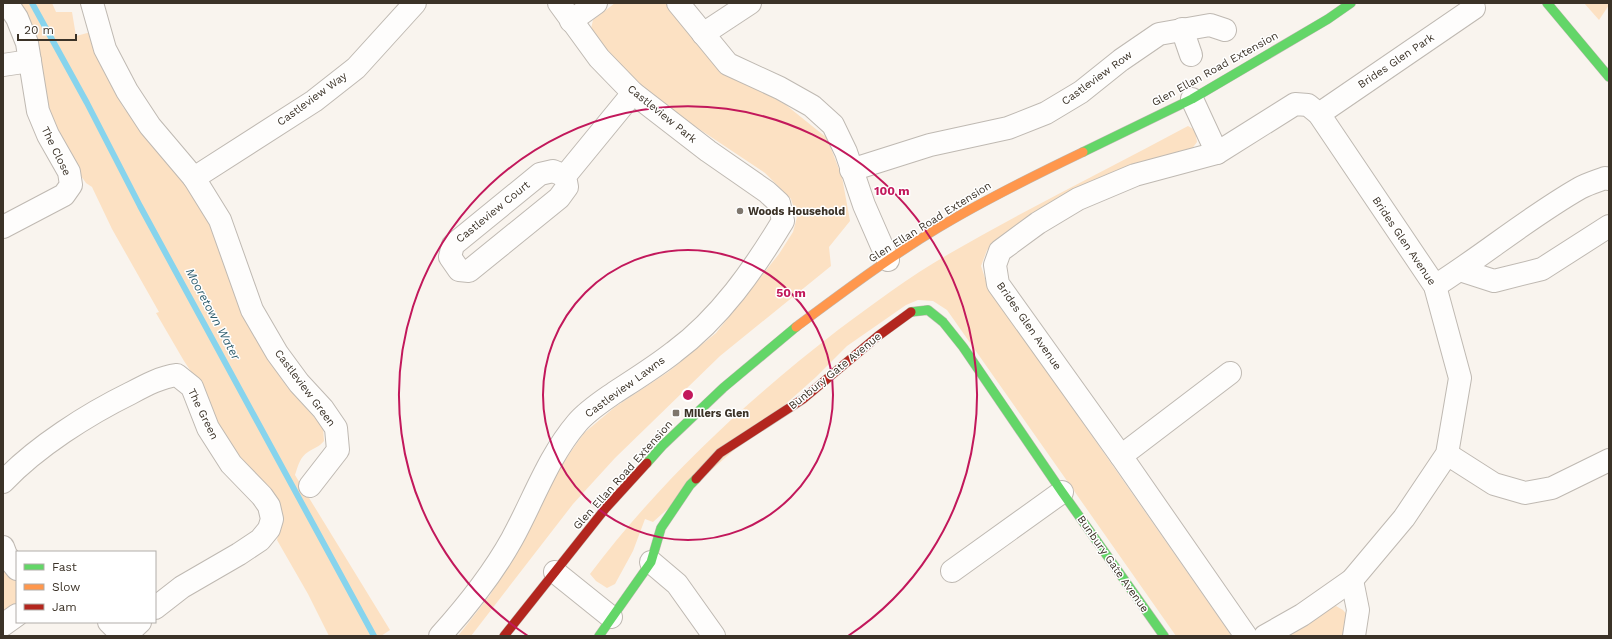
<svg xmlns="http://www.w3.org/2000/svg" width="1612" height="639" viewBox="0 0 1612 639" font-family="'Work Sans',sans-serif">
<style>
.green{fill:#fce1c3}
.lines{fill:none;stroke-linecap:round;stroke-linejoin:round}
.stream{stroke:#87d4ed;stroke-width:6}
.street-casing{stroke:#bfb9b2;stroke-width:24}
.fast-casing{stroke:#bfb9b2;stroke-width:10}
.slow-casing{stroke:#bfb9b2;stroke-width:10}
.jam-casing{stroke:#bfb9b2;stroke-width:10}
.street{stroke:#fefdfc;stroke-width:22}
.fast{stroke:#63d668;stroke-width:9}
.slow{stroke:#ff974d;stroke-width:9}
.jam{stroke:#b3261e;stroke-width:9}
.ring{fill:none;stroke:#c2185b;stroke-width:2}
.poi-dot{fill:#7e766d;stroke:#fff;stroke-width:1.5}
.labels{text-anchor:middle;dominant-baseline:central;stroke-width:3;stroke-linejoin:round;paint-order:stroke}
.street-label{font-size:11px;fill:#3b3227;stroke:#fff}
.poi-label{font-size:11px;font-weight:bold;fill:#3b3227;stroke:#fff;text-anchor:start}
.water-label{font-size:12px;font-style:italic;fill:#2f5e6e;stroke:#fff}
.centre{fill:#c2185b;stroke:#fff;stroke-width:2}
.ring-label{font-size:12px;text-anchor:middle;font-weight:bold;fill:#c2185b;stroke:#fff;stroke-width:3;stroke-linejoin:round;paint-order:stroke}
</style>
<rect width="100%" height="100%" fill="#f9f4ee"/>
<g class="green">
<path d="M18,3H52L56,12H72L76,36L91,32L108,77L123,107L200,204L217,235L239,304L254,336L269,361L288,388L323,427L324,441C318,448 315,447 308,452C300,457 298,466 295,475L390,630L381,636H329L308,594L277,540L282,517L216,427L200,385L184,361L156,313L159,312L112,229L92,187L86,183L81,176L52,122Z"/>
<path d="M615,3H666L705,54L723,71L735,76L786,105L827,138L842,177L850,221L829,247L831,266L720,356L615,458L573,504L471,636H458L490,595L540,509L558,470L584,433L615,407L668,372L716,333L779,254L793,232L797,217L791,199L765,173L672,111L641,85L615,60L597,42L591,29L593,20Z"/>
<path d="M1584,3H1609V5L1599,20Z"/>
<path d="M1188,126L1195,130L1197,142L1191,150L1022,221L987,250L981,266L988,287L1229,632L1231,636H1176L947,310L933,301L918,300L906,305L847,346L816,377L653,522L645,519L633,551L615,584L607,588L596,581L590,574C661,480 746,401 838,330C873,304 909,277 947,255C1026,209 1108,169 1188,126Z"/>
<path d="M3,560L17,575V603L3,615Z"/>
<path d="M1336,606L1343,610L1349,617L1347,636H1288C1304,627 1318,612 1336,606Z"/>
</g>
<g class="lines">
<path class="stream" d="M32,3L87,103L140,206L374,636"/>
<g class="street-casing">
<g id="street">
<path d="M92,3L105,49L127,91L150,126L194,178L220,220L252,310L277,353L299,383L323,409L336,428L338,450L310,486"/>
<path d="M678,3L728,64L780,88L812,106L833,125L846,152L864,205L888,260"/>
<path d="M571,21L596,3"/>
<path d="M1182,29L1191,55"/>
<path d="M703,34L750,3"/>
<path d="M3,65L30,61"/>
<path d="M1192,99L1217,153L1295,104L1308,105L1319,114L1435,286L1460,378L1447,454L1404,518L1352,580L1302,615L1265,636"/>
<path d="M1319,114L1474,8"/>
<path d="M1217,153L1135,175L1078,199L1038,223L1000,251L995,265L998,284L1121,456L1246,636"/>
<path d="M851,170L930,145L1008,128L1046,113L1081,92L1121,60L1159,34L1210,25L1225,30"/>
<path d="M565,176L553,171L540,174L453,245L450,257L459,270L469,271L559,198L567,187L565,176L633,93"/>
<path d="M194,178L314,101L356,68L415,3"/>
<path d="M3,227L64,195L71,185L69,172L48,135L38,111L27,43L17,18L7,3"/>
<path d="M1460,270L1494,281L1542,269L1609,226"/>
<path d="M1435,286C1484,255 1529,217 1580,188C1587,184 1597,181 1605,178L1609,179"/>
<path d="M1447,454L1494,484L1525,493L1552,488L1609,460"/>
<path d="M1121,456L1230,373"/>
<path d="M3,482C36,447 88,414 131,393C146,385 161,377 177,375L192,387L208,428L231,464L262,496L269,506L272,519L269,529L260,540L239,554L182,587L155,608"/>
<path d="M3,547L6,555L17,569"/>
<path d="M651,562L677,584L714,636"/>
<path d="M952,571L1062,492"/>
<path d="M555,572L611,617"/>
<path d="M1352,580L1358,610L1354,636"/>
<path d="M109,622L123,636"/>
<path d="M3,625L17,615"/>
<path d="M125,636L140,622"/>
<path d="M440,636C467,606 492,575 512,539C533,501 548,457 577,423C587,411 601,402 614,393C634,380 655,367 674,352C720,318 754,269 783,221L779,203L767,192L708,151L633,93L599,58L559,3"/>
</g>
</g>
<g class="fast-casing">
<g id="fast">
<path d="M1547,3L1609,77"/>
<path d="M1083,152L1192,99L1328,19L1351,3"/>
<path d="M911,312L928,310L943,322L963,347L1062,492L1164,636"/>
<path d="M647,463L663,445L723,388L796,327"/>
<path d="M599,636L651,562L661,528L690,485L696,479"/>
</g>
</g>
<g class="slow-casing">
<path id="slow" d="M796,327C842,293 888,258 938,228C984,200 1033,176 1083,152"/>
</g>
<g class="jam-casing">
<g id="jam">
<path d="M696,479L720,453L803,399L878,336L911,312"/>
<path d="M504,636L605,509L647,463"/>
</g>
</g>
<use href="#street" class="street"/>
<use href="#fast" class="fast"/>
<use href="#slow" class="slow"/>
<use href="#jam" class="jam"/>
</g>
<g class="ring">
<circle cx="688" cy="395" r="145"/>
<path d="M528 636A289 289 0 1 1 848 636"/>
</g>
<g class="poi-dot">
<circle cx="740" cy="211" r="4"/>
<rect x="672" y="409" width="8" height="8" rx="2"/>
</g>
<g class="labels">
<g class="street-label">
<text transform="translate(1396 61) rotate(-34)">Brides Glen Park</text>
<text transform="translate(1215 69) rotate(-29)">Glen Ellan Road Extension</text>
<text transform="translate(1097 78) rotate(-36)">Castleview Row</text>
<text transform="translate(312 99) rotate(-36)">Castleview Way</text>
<text transform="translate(662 114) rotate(39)">Castleview Park</text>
<text transform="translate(56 151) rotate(64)">The Close</text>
<text transform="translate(493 212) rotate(-39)">Castleview Court</text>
<text transform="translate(930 222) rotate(-32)">Glen Ellan Road Extension</text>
<text transform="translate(1404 241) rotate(56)">Brides Glen Avenue</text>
<text transform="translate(1029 326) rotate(55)">Brides Glen Avenue</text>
<text transform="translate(835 371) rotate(-39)">Bunbury Gate Avenue</text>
<text transform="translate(625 387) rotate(-36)">Castleview Lawns</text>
<text transform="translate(305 388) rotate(53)">Castleview Green</text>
<text transform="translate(203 414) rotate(64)">The Green</text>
<text transform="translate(623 475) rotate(-48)">Glen Ellan Road Extension</text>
<text transform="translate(1113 564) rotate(55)">Bunbury Gate Avenue</text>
</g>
<g class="poi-label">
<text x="748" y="211">Woods Household</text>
<text x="684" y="413">Millers Glen</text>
</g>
<g class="water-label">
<text transform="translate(213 314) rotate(62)">Mooretown Water</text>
</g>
</g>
<circle cx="688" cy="395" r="6" class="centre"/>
<g class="ring-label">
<text x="892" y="195">100 m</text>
<text x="791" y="297">50 m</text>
</g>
<rect width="1612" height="639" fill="none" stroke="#3b3227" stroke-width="8"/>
<rect x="16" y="551" width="140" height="72" fill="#ffffff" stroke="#b1ada9"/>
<rect x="24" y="564" width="20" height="6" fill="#63d668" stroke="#b1ada9"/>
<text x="52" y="571" font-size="12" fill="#3b3227">Fast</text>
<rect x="24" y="584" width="20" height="6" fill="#ff974d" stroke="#b1ada9"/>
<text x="52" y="591" font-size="12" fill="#3b3227">Slow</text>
<rect x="24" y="604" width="20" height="6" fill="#b3261e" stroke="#b1ada9"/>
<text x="52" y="611" font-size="12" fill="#3b3227">Jam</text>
<path d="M18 34v6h58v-6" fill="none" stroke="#3b3227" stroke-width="2"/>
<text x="24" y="34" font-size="12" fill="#3b3227" stroke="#ffffff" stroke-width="3" paint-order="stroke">20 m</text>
</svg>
